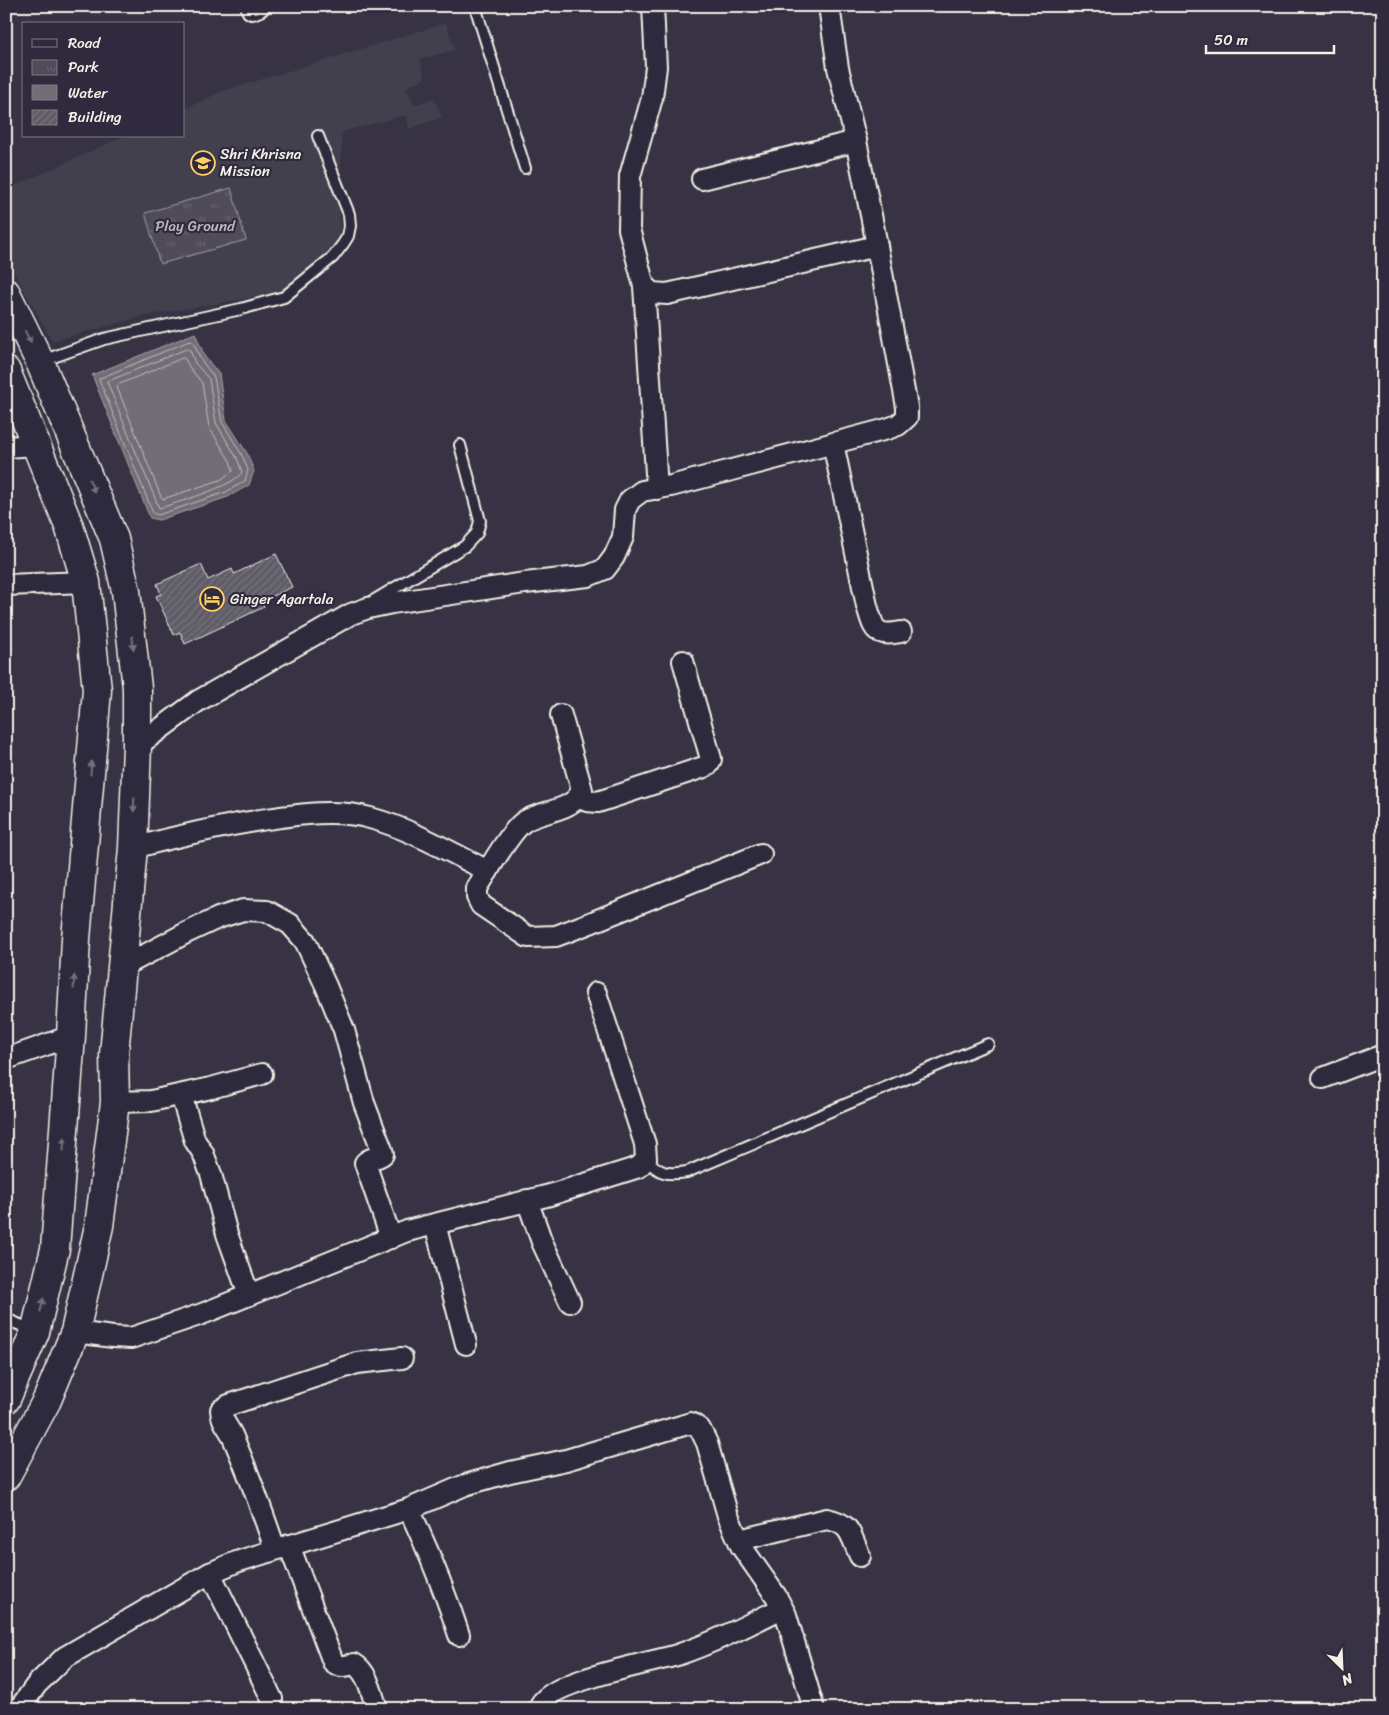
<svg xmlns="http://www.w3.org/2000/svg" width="1389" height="1715" viewBox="0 0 1389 1715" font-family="Sriracha,sans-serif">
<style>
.built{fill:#433f4e}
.park{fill:url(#park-tufts);stroke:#a29ea0}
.water{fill:#726e77;stroke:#a6a2a4}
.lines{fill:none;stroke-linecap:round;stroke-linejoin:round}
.shore{stroke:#c0bdbb;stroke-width:1}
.building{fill:url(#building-hatch);stroke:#f4f1e8}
.service-casing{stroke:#f4f1e8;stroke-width:14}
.minor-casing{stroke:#f4f1e8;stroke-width:24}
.primary-casing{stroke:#f4f1e8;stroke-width:31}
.service{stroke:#2f2a3d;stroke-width:10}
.minor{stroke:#2f2a3d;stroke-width:20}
.primary{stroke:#2f2a3d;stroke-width:28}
.oneway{fill:#747079}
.labels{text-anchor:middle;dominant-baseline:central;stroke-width:4.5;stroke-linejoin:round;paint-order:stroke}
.poi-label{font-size:15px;fill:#f4f1e8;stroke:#2f2a3d;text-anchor:start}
.park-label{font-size:15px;fill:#bbb7b6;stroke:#2f2a3d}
</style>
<defs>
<pattern id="park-tufts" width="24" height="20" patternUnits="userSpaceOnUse" patternTransform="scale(1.25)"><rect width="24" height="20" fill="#504b59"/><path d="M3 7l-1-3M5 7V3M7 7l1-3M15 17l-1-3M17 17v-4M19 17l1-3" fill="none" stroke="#6a6571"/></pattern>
<pattern id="building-hatch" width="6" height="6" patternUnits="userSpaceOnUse" patternTransform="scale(1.25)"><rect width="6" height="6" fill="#5f5c67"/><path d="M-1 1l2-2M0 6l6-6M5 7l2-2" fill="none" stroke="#77747d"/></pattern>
</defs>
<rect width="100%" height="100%" fill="#373244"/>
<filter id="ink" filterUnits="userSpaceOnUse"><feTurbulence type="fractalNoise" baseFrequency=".02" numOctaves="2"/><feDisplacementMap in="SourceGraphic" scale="10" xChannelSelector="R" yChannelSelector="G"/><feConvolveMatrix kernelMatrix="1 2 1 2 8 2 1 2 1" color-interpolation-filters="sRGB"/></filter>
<g filter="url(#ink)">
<path class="built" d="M446,23L455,50L420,59L425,79L406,87L414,105L434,98L442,117L409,129L406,115L342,132L339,243L290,291L145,316L52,341L6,257V190L124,136H184V109L223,91Z"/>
<path class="park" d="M231,188L246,240L160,264L145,213Z"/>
<path class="water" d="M195,333L205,357L219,374L226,420L247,453L254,471L249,485L228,497L159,520L150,518L92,375Z"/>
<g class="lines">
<g class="shore">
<path d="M190,341L193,342L201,360L214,377L222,422L242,455L248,470L245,481L226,492L158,515L153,513L99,379Z"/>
<path d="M187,349L190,350L195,363L209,379L216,423L237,458L242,472C237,485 174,504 159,508L107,382Z"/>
<path d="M183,358L185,359L190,368L202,383L209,427L230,461L233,471L220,480L163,499L161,497L117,387L118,385Z"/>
</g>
</g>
<path class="building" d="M276,554L292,587L261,602L264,607L185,644L180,632L174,635L156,596L161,594L157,584L201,564L208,580L232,569L234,574Z"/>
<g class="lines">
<g class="service-casing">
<g id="service">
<path d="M475,6L525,168"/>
<path d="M42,361L104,339L241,309L284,297L333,257L343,244L348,236L350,226L349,214L318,136"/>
<path d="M373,601L465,546L477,533L480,521L460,445"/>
<path d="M646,1159C660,1174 667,1175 687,1172L988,1044"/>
<path d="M6,1319L34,1331"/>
</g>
</g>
<g class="minor-casing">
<g id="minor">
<path d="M653,6L656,67L652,98L630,176L629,229L644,286L652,293L667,294L877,246"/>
<path d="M252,9L259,6"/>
<path d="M702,179L856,141"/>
<path d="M644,286L657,489"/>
<path d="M833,443L867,606C874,629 874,637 901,632"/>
<path d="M6,447L36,445"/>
<path d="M6,585L86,582"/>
<path d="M561,715L582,790C573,812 543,810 525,821C511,829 487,873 477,888V897L481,905L528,937L556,936L590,923L761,854"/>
<path d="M137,746L198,701L351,614L368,608L392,603L525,583L588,576L605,569L614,557L623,537L625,510L630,500L642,491L671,486L887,429L898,425L907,417V407L874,230L856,141L838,68L829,6"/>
<path d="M579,798L587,801L598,802L704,767L709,764L711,759L683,661"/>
<path d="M133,848C177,836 221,826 267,819C300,814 337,809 370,818C411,829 450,852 488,871"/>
<path d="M122,967L186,933L218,918L243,910L267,911L290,924L305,941L326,986L344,1030L364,1103L382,1150L383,1154C378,1159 370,1157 365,1163L391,1238"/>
<path d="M6,1059L71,1036"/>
<path d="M1323,1078L1383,1055"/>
<path d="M181,1095L195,1141L203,1153L211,1174L227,1234L249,1295"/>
<path d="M115,1102L151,1101L211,1088L262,1074"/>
<path d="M527,1200L542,1242L570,1302"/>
<path d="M435,1224L466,1344"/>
<path d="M75,1332L113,1337L131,1338L202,1314L407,1231L550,1195L639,1167L646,1159L645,1144L596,993"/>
<path d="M409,1509C428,1550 445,1591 459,1635"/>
<path d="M739,1540L827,1519C852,1524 850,1535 860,1556"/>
<path d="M289,1545L333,1662C340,1668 346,1666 354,1664C368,1672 372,1694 377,1709"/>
<path d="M275,1549C262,1510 248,1472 232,1435C228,1427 221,1420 221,1410L229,1405L357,1363L402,1358"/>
<path d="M210,1573L272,1699"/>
<path d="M19,1709L37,1684L65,1657L210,1573L236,1562L409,1509L465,1485L510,1472L566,1460L691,1423L700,1429L707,1443L728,1516L741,1546L776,1596L786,1615L814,1709"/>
<path d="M539,1709C543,1681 652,1663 677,1655C713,1643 748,1625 782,1608"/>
</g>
</g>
<g class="primary-casing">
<g id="primary">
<path d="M6,293L40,362L114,539L126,591L137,688V746L133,848L114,1054L115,1102L99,1226L75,1332L47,1400L6,1476"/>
<path d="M6,371L69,526L86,582L97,690L76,939L71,1036L55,1249L35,1332L6,1399"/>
</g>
</g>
<use href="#service" class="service"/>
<use href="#minor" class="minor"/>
<use href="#primary" class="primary"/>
</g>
<defs><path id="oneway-solid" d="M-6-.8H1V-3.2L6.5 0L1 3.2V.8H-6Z" transform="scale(1.25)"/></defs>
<g class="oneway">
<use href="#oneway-solid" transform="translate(28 337) rotate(64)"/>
<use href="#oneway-solid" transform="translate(92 486) rotate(67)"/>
<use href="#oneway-solid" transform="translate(133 643) rotate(84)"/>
<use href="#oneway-solid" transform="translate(91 768) rotate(-86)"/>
<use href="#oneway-solid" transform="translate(134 805) rotate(92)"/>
<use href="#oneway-solid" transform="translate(74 982) rotate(-87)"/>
<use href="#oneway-solid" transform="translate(64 1144) rotate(-86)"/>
<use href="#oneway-solid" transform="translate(42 1305) rotate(-76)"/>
</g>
</g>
<defs>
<g id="school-ring" transform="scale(1.25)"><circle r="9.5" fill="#2f2a3d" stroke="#ffd166" stroke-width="1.5"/><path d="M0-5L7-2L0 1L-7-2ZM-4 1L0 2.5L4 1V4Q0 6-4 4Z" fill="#ffd166"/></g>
<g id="hotel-ring" transform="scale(1.25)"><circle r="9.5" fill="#2f2a3d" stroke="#ffd166" stroke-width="1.5"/><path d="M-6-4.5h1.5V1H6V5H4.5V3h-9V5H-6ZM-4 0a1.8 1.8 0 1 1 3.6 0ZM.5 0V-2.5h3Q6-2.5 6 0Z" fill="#ffd166"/></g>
</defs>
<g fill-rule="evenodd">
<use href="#school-ring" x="203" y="163"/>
<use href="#hotel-ring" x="212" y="599"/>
</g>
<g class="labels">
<g class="poi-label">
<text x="220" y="154">Shri Khrisna<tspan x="220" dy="17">Mission</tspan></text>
<text x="230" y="599">Ginger Agartala</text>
</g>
<g class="park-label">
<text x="195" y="226">Play Ground</text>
</g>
</g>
<rect width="1389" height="1715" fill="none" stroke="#2f2a3d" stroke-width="25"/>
<rect x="12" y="12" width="1364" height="1690" fill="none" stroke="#f4f1e8" stroke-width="2" filter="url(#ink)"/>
<rect x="22" y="22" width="162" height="115" fill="#2f2a3d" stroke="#7e7a81"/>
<rect x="32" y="39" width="25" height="8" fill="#2f2a3d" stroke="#7e7a81"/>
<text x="68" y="48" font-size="15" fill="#f4f1e8">Road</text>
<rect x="32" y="60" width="25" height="15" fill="url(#park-tufts)" stroke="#7e7a81"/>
<text x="68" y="72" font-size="15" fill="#f4f1e8">Park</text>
<rect x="32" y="85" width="25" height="15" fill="#726e77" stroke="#7e7a81"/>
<text x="68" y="98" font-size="15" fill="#f4f1e8">Water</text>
<rect x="32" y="110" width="25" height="15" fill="url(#building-hatch)" stroke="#7e7a81"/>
<text x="68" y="122" font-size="15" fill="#f4f1e8">Building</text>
<g transform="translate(1342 1668) rotate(156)" stroke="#2f2a3d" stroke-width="4" paint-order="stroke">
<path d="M0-4L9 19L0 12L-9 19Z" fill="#f4f1e8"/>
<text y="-8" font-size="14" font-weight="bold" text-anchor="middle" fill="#f4f1e8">N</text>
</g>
<path d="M1206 45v8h128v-8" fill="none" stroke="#f4f1e8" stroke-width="2.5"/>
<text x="1214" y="45" font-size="15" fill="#f4f1e8" stroke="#2f2a3d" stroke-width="4" paint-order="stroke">50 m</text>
</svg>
